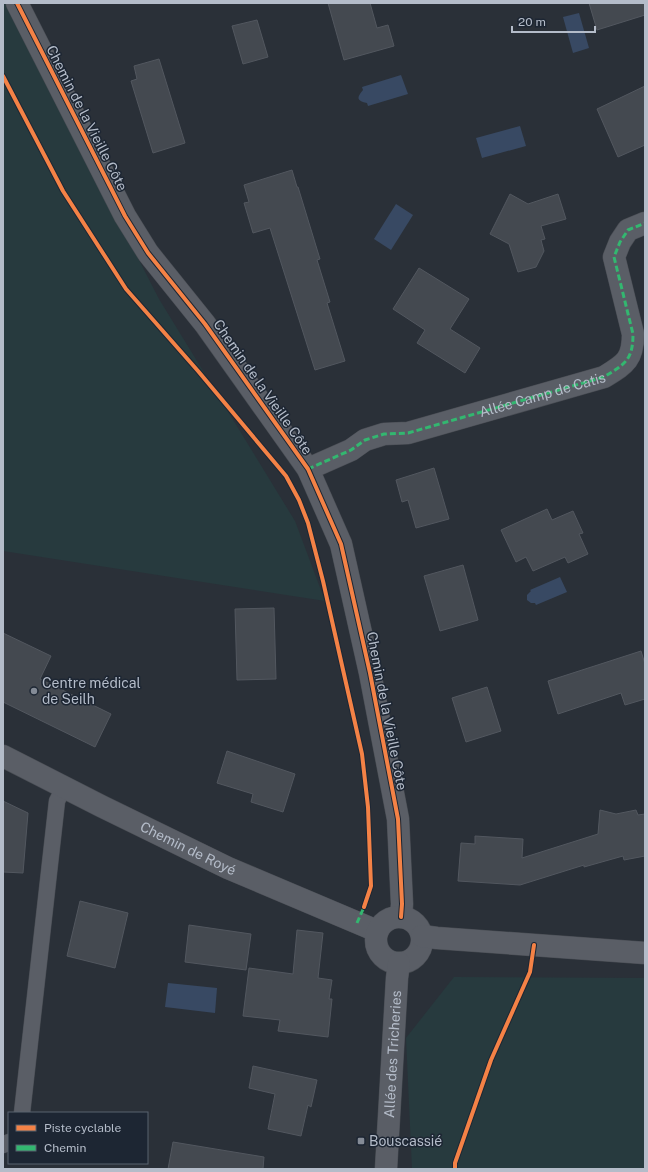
<svg xmlns="http://www.w3.org/2000/svg" width="648" height="1172" viewBox="0 0 648 1172" font-family="'Public Sans',sans-serif">
<style>
.green{fill:#273a3e}
.water{fill:#384963}
.building{fill:#444950;stroke:#52575f}
.lines{fill:none;stroke-linecap:round;stroke-linejoin:round}
.lane-casing{stroke:#484c53;stroke-width:17}
.street-casing{stroke:#484c53;stroke-width:23}
.lane{stroke:#5a5e66;stroke-width:16}
.street{stroke:#5a5e66;stroke-width:22}
.quiet{stroke:#33b770;stroke-width:3;stroke-dasharray:6 3;stroke-linecap:butt}
.cycleway-casing{stroke:#1d2633;stroke-width:6}
.cycleway{stroke:#f48246;stroke-width:4}
.poi-dot{fill:#848b96;stroke:#1d2633;stroke-width:1.5}
.labels{text-anchor:middle;dominant-baseline:central;stroke-width:3;stroke-linejoin:round;paint-order:stroke}
.street-label{font-size:14px;fill:#b4bcc9;stroke:#1d2633}
.poi-label{font-size:14px;fill:#b4bcc9;stroke:#1d2633;text-anchor:start}
</style>
<rect width="100%" height="100%" fill="#2a3038"/>
<g class="green">
<path d="M3,3H7L159,299L295,521L325,601L3,551Z"/>
<path d="M454,977L645,978V1169H412L406,1038Z"/>
</g>
<g class="water">
<path d="M579,13L589,48L573,53L563,17Z"/>
<path d="M401,75L408,94L368,106L367,103C357,101 356,98 363,90L362,87Z"/>
<path d="M520,126L526,146L482,158L476,138Z"/>
<path d="M396,204L413,215L391,250L374,239Z"/>
<path d="M560,577L567,592L536,605L535,603H531L527,600V595L531,591L530,590Z"/>
<path d="M168,983L217,988L215,1013L165,1007Z"/>
</g>
<g class="building">
<path d="M328,3H370L377,28L388,25L394,46L344,60Z"/>
<path d="M589,3H645V15L597,30Z"/>
<path d="M257,20L268,57L243,64L232,26Z"/>
<path d="M159,59L185,143L153,153L131,81L137,79L134,66Z"/>
<path d="M645,86V145L618,157L597,109Z"/>
<path d="M292,170L297,187H298L320,259L317,260L330,302L327,303L345,361L315,370L270,228L253,233L244,203L249,202L244,185Z"/>
<path d="M510,194L528,204L558,194L566,219L541,226L545,239L541,240L544,251L536,267L518,272L509,244L490,234Z"/>
<path d="M419,268L469,299L450,329L480,348L465,373L417,343L425,330L393,309Z"/>
<path d="M434,468L449,519L416,528L408,500L402,502L396,480Z"/>
<path d="M547,509L552,520L573,511L583,533L579,534L588,554L568,563L565,557L533,571L526,557L516,562L501,530Z"/>
<path d="M463,565L478,620L440,631L424,576Z"/>
<path d="M274,608L276,679L237,680L235,609Z"/>
<path d="M3,633L51,656L40,679L111,714L95,747L3,702Z"/>
<path d="M641,651L645,664V699L625,705L621,693L558,714L548,681Z"/>
<path d="M487,687L501,731L466,742L452,698Z"/>
<path d="M227,751L295,774L283,812L251,802L253,794L217,783Z"/>
<path d="M3,801L28,813L23,873L3,872Z"/>
<path d="M600,810L616,814L636,810L638,815L645,814V856L624,860L623,856L584,867V865L520,885L458,881L461,843L475,844V836L523,839L522,858L598,834Z"/>
<path d="M80,901L128,913L115,968L67,956Z"/>
<path d="M189,925L251,934L246,970L185,962Z"/>
<path d="M297,930L323,933L318,978L332,980L329,999H332L328,1037L278,1031L280,1020L243,1016L249,968L293,974Z"/>
<path d="M253,1066L317,1080L311,1107L308,1105L301,1136L268,1129L275,1094L249,1088Z"/>
<path d="M173,1142L264,1157L263,1169H168Z"/>
</g>
<g class="lines">
<g class="lane-casing">
<g id="lane">
<path d="M22,1113L57,801L64,787"/>
<path d="M3,1145L9,1142"/>
</g>
</g>
<g class="street-casing">
<g id="street">
<path d="M17,3L125,216L148,253L205,324L308,469L341,544L370,673L398,819L402,904L401,917"/>
<path id="s1" d="M308,469L351,450L365,440L384,434L408,433L604,377C625,364 633,360 633,334L614,257L620,242L628,230L645,223"/>
<path id="s2" d="M3,756L101,806L228,868L377,931"/>
<circle cx="399" cy="940" r="23"/>
<path d="M422,936L437,938L645,953"/>
<path id="s3" d="M386,1169L397,978L399,963"/>
</g>
</g>
<use href="#lane" class="lane"/>
<use href="#street" class="street"/>
<g class="quiet">
<path d="M308,469L351,450L365,440L384,434L408,433L604,377C625,364 633,360 633,334L614,257L620,242L628,230L645,223"/>
<path d="M357,923L364,907"/>
</g>
<g class="cycleway-casing">
<g id="cycleway">
<path d="M17,3L125,216L148,253L205,324L308,469L341,544L370,673L398,819L402,904L401,917"/>
<path d="M3,76L63,191L126,289L198,371L286,476L299,500L308,523L323,581L362,754L368,807L371,886L364,907"/>
<path d="M455,1169V1163L491,1060L530,972L534,945"/>
</g>
</g>
<use href="#cycleway" class="cycleway"/>
</g>
<g class="poi-dot">
<circle cx="34" cy="691" r="4"/>
<rect x="357" y="1137" width="8" height="8" rx="2"/>
</g>
<g class="labels">
<g class="street-label">
<text transform="translate(87 118) rotate(63)">Chemin de la Vieille Côte</text>
<text transform="translate(263 387) rotate(55)">Chemin de la Vieille Côte</text>
<text stroke="none"><textPath href="#s1" startOffset="248">Allée Camp de Catis</textPath></text>
<text transform="translate(387 711) rotate(79)">Chemin de la Vieille Côte</text>
<text stroke="none"><textPath href="#s2" startOffset="207">Chemin de Royé</textPath></text>
<text stroke="none"><textPath href="#s3" startOffset="115">Allée des Tricheries</textPath></text>
</g>
<g class="poi-label">
<text x="42" y="683">Centre médical<tspan x="42" dy="16">de Seilh</tspan></text>
<text x="369" y="1141">Bouscassié</text>
</g>
</g>
<rect width="648" height="1172" fill="none" stroke="#b4bcc9" stroke-width="8"/>
<rect x="8" y="1112" width="140" height="52" fill="#1d2633" stroke="#59626f"/>
<rect x="16" y="1125" width="20" height="6" fill="#f48246" stroke="#59626f"/>
<text x="44" y="1132" font-size="12" fill="#b4bcc9">Piste cyclable</text>
<rect x="16" y="1145" width="20" height="6" fill="#33b770" stroke="#59626f"/>
<text x="44" y="1152" font-size="12" fill="#b4bcc9">Chemin</text>
<path d="M512 26v6h83v-6" fill="none" stroke="#b4bcc9" stroke-width="2"/>
<text x="518" y="26" font-size="12" fill="#b4bcc9" stroke="#1d2633" stroke-width="3" paint-order="stroke">20 m</text>
</svg>
